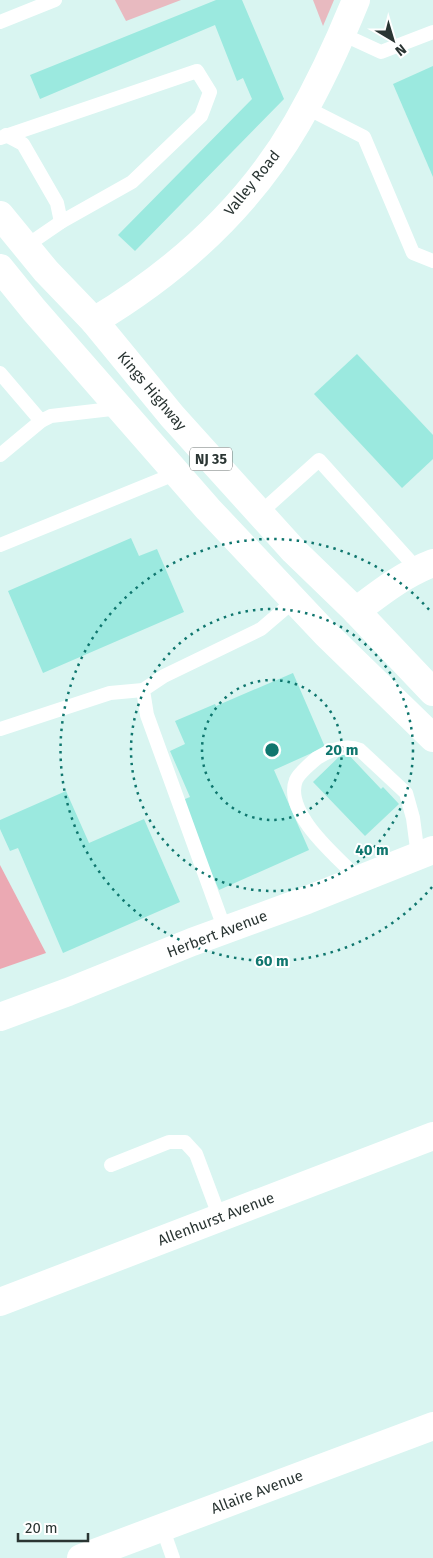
<svg xmlns="http://www.w3.org/2000/svg" width="433" height="1558" viewBox="0 0 433 1558" font-family="'Fira Sans',sans-serif">
<style>
.green{fill:#e8bac0}
.forest{fill:#eba9b3}
.building{fill:#9be9df}
.lines{fill:none;stroke-linecap:round;stroke-linejoin:round}
.lane{stroke:#fff;stroke-width:14}
.street{stroke:#fff;stroke-width:28}
.primary{stroke:#fff;stroke-width:28}
.ring{fill:none;stroke:#0f766e;stroke-width:2.5;stroke-dasharray:2.5 5}
.labels{text-anchor:middle;dominant-baseline:central;stroke-width:4;stroke-linejoin:round;paint-order:stroke}
.shield{fill:#fff;stroke:#6a7270;stroke-width:1}
.shield-label{font-size:14px;font-weight:bold;fill:#2a3533}
.street-label{font-size:15px;fill:#2a3533;stroke:#fff}
.centre{fill:#0f766e;stroke:#fff;stroke-width:2.5}
.ring-label{font-size:15px;text-anchor:middle;font-weight:bold;fill:#0f766e;stroke:#fff;stroke-width:4;stroke-linejoin:round;paint-order:stroke}
</style>
<rect width="100%" height="100%" fill="#d9f5f1"/>
<g class="green">
<path d="M115,0H181L126,21Z"/>
<path d="M313,0H334L323,26Z"/>
</g>
<path class="forest" d="M0,865L46,953L0,969Z"/>
<g class="building">
<path d="M216,0H242L284,99L135,251L118,235L252,99L243,78L237,81L215,25L40,99L30,75Z"/>
<path d="M433,66V177L393,84Z"/>
<path d="M357,354L433,435V459L402,488L314,394Z"/>
<path d="M131,538L139,556L157,549L184,612L43,673L8,591Z"/>
<path d="M293,673L325,747L274,770L309,850L219,890L180,801L190,797L170,751L185,744L175,721L215,704L216,706Z"/>
<path d="M345,751L381,789L383,787L399,804L365,836L313,782Z"/>
<path d="M66,791L89,843L144,819L180,902L63,953L18,848L10,851L0,829V820Z"/>
</g>
<g class="lines">
<g class="lane">
<path d="M0,22L55,0"/>
<path d="M342,34L381,52L433,32"/>
<path d="M305,107L364,137L413,253L433,261"/>
<path d="M6,135L23,144L57,203L61,222"/>
<path d="M0,138L197,71L210,92L201,116L132,182L61,222L26,246"/>
<path d="M0,373L41,421"/>
<path d="M0,455L41,421L51,416L120,408"/>
<path d="M260,513L319,460L417,569"/>
<path d="M0,545L177,473"/>
<path d="M0,729L110,693L143,690"/>
<path d="M359,879C338,858 283,813 296,780C299,773 311,763 317,758C330,750 346,744 360,750L406,793L413,818L418,856"/>
<path d="M225,930L147,715L143,690L164,676L261,629L295,600"/>
<path d="M111,1165L169,1142H185L196,1154L220,1218"/>
<path d="M162,1527L173,1558"/>
</g>
<g class="street">
<path d="M94,321C176,272 249,206 297,123C320,83 339,42 356,0"/>
<path d="M356,611C381,592 404,574 433,563"/>
<path d="M0,1017L68,992L192,942L307,900L433,850"/>
<path d="M0,1302L433,1136"/>
<path d="M81,1558L433,1426"/>
</g>
<g class="primary">
<path d="M0,215L46,271L94,321L172,416L294,551L356,611L433,692"/>
<path d="M0,268L34,310L208,509L326,634L433,738"/>
</g>
</g>
<g class="ring">
<circle cx="272" cy="750" r="70"/>
<circle cx="272" cy="750" r="141"/>
<path d="M432 887A211 211 0 1 1 432 613"/>
</g>
<g class="labels">
<rect class="shield" x="190" y="447.5" width="42" height="23" rx="4"/>
<g class="shield-label">
<text x="211" y="459">NJ 35</text>
</g>
<g class="street-label">
<text transform="translate(252 183) rotate(-51)">Valley Road</text>
<text transform="translate(152 391) rotate(50)">Kings Highway</text>
<text transform="translate(217 934) rotate(-21)">Herbert Avenue</text>
<text transform="translate(216 1219) rotate(-21)">Allenhurst Avenue</text>
<text transform="translate(257 1492) rotate(-21)">Allaire Avenue</text>
</g>
</g>
<circle cx="272" cy="750" r="8" class="centre"/>
<g class="ring-label">
<text x="342" y="755">20 m</text>
<text x="372" y="855">40 m</text>
<text x="272" y="966">60 m</text>
</g>
<g transform="translate(393 40) rotate(142)" stroke="#ffffff" stroke-width="4" paint-order="stroke">
<path d="M0-4L9 19L0 12L-9 19Z" fill="#2a3533"/>
<text y="-8" font-size="14" font-weight="bold" text-anchor="middle" fill="#2a3533">N</text>
</g>
<path d="M18 1533v8h70v-8" fill="none" stroke="#2a3533" stroke-width="2.5"/>
<text x="25" y="1533" font-size="15" fill="#2a3533" stroke="#ffffff" stroke-width="4" paint-order="stroke">20 m</text>
</svg>
